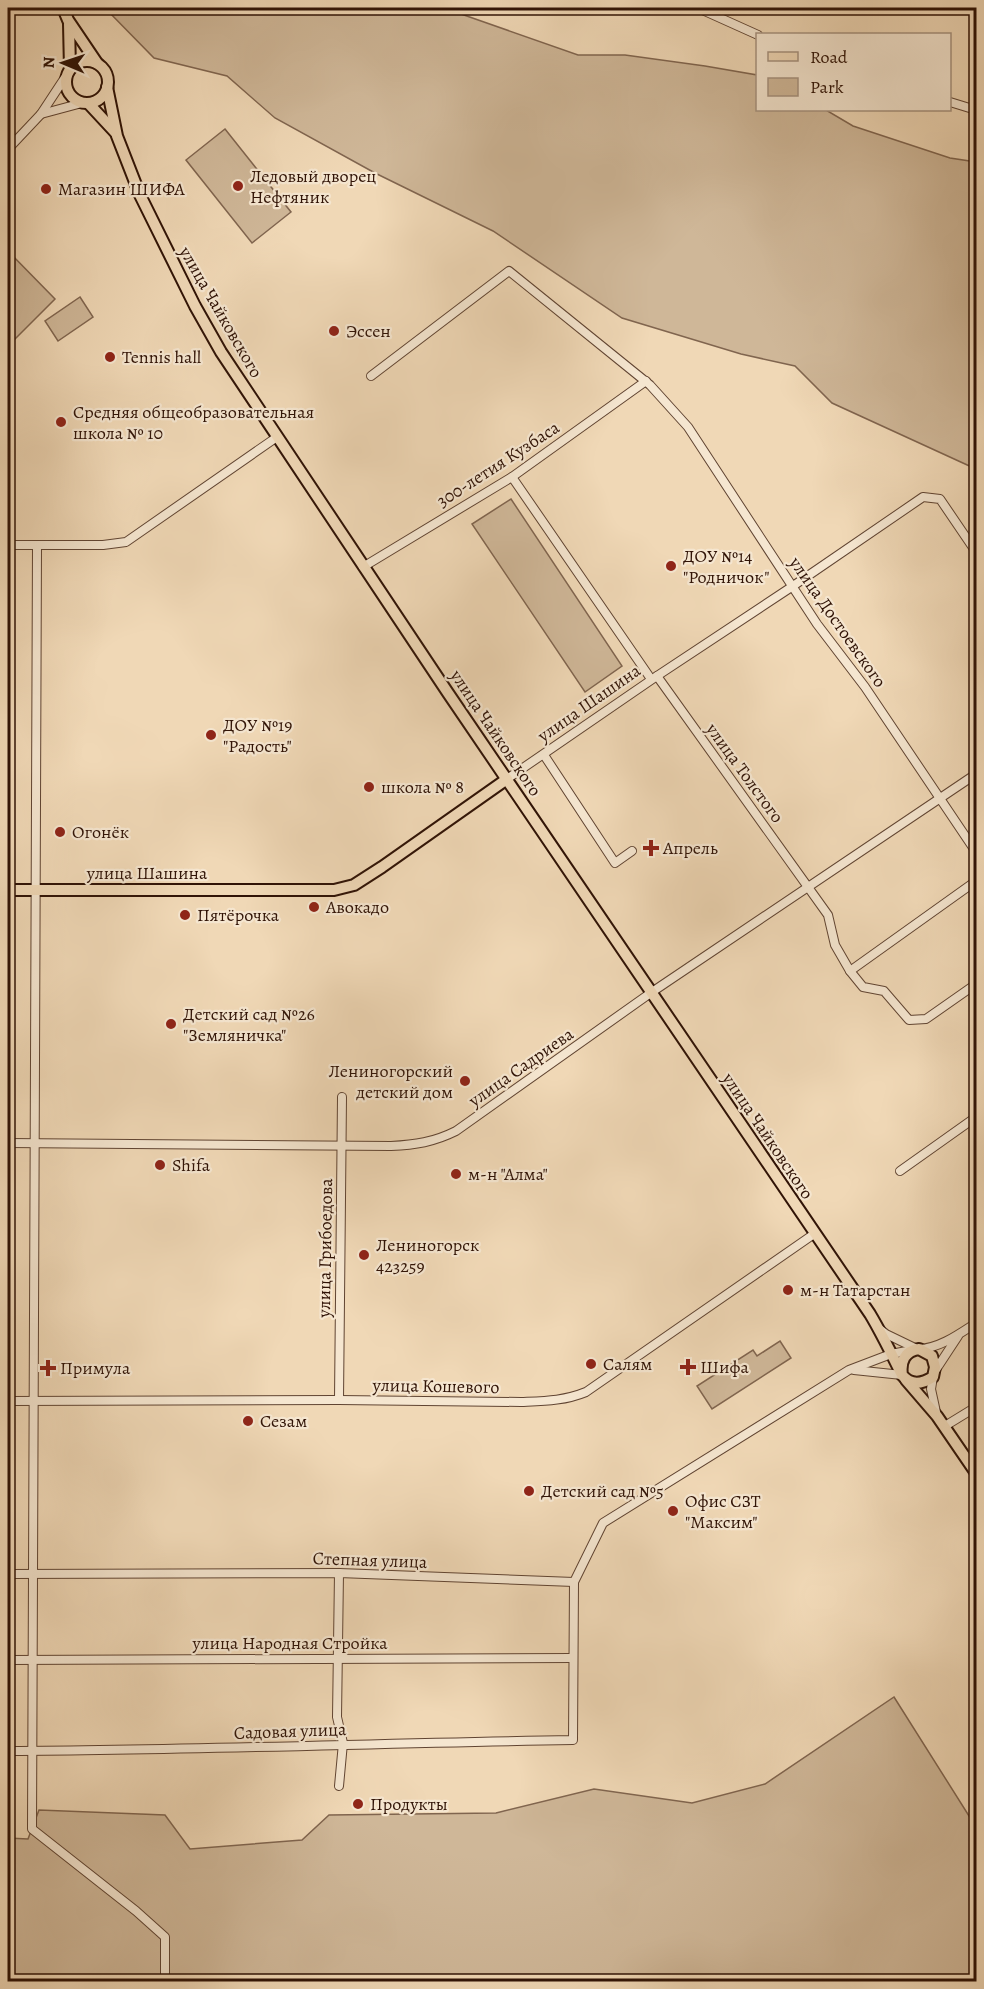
<svg xmlns="http://www.w3.org/2000/svg" width="984" height="1989" viewBox="0 0 984 1989" font-family="Alegreya,serif">
<style>
.green{fill:#cfb798;stroke:#80654f;stroke-width:1.5}
.lines{fill:none;stroke-linecap:round;stroke-linejoin:round}
.minor-casing{stroke:#604432;stroke-width:10}
.major-casing{stroke:#301306;stroke-width:14}
.minor{stroke:#f5e6d0;stroke-width:8}
.major{stroke:#f0d8b6;stroke-width:10}
.poi-dot{fill:#8f2418;stroke:#f5e6d0;stroke-width:2}
.labels{text-anchor:middle;dominant-baseline:central;stroke-width:4.5;stroke-linejoin:round;paint-order:stroke}
.poi-label{font-size:18px;fill:#301306;stroke:#f5e6d0;text-anchor:start}
.street-label{font-size:18px;fill:#301306;stroke:#f5e6d0}
</style>
<rect width="100%" height="100%" fill="#f0d8b6"/>
<filter id="stains"><feTurbulence type="fractalNoise" baseFrequency=".00333" numOctaves="4"/><feColorMatrix values="0 0 0 0 .2 0 0 0 0 .09 0 0 0 0 .02 0 0 0 .5 -.17"/></filter>
<radialGradient id="worn" r=".72"><stop offset=".6" stop-color="#630" stop-opacity="0"/><stop offset="1" stop-color="#630" stop-opacity=".3"/></radialGradient>
<g class="green">
<path d="M105,8H444L578,55H625L705,66L757,75L758,110H826L853,126L950,158L976,162V469L832,403L795,366L741,354L622,318L493,231L375,173L275,118L227,76L154,58Z"/>
<path d="M225,129L291,212L252,243L186,160Z"/>
<path d="M8,251L55,299L8,346Z"/>
<path d="M80,297L93,317L58,341L45,321Z"/>
<path d="M511,499L622,666L585,692L472,524Z"/>
<path d="M780,1341L791,1358L712,1409L697,1386L753,1350L757,1356Z"/>
<path d="M894,1697L976,1827V1981L8,1982V1838L28,1839L39,1810L165,1815L190,1849L302,1840L329,1815L496,1813L594,1789L692,1803L765,1784Z"/>
</g>
<g class="lines">
<g class="minor-casing">
<g id="minor">
<path d="M698,8L758,35"/>
<path d="M950,102L976,110"/>
<path d="M41,114L82,103"/>
<path d="M8,149L41,114L66,76"/>
<path d="M371,376L509,271L650,385L688,427L817,624L865,687L976,852"/>
<path d="M512,477L651,679"/>
<path d="M8,545H103L126,542L277,437"/>
<path d="M37,546L32,1829L136,1911L165,1937V1982"/>
<path d="M363,567L512,477L646,381"/>
<path d="M657,676L828,915L835,945L850,971L863,987L884,991L909,1020L926,1019L976,984"/>
<path d="M544,755L615,863L632,851"/>
<path d="M507,779L657,676L793,586L923,497L940,499L976,552"/>
<path d="M850,971L976,881"/>
<path d="M8,1143L391,1146C415,1145 434,1142 456,1131L652,992L976,774"/>
<path d="M900,1171L976,1117"/>
<path d="M881,1330L886,1334L915,1348"/>
<path d="M919,1349C940,1348 959,1334 976,1323"/>
<path d="M854,1370L902,1375"/>
<path d="M935,1371L958,1336"/>
<path d="M933,1377L931,1389L936,1412"/>
<path d="M339,1400L342,1097"/>
<path d="M8,1401L339,1400L521,1402C544,1401 564,1401 586,1392L814,1234"/>
<path d="M945,1426L976,1407"/>
<path d="M8,1574L339,1573L574,1582"/>
<path d="M8,1660L573,1658"/>
<path d="M8,1751C196,1750 384,1743 573,1740L574,1582L603,1523L849,1370L891,1354L912,1350"/>
<path d="M339,1786L343,1743L337,1717L339,1573"/>
</g>
</g>
<g class="major-casing">
<g id="major">
<path d="M63,8L68,20L97,63"/>
<path d="M69,24L70,69"/>
<circle cx="87" cy="82" r="21"/>
<path d="M107,87L117,136L140,195L195,306L221,352L448,693L870,1314C882,1334 892,1355 902,1375C911,1386 922,1384 933,1377L935,1367L932,1356L919,1349C905,1351 900,1361 902,1375"/>
<path d="M89,104L115,132"/>
<path d="M8,890H334L354,885L382,867L507,779"/>
<path d="M906,1380L937,1416L976,1473"/>
</g>
</g>
<use href="#minor" class="minor"/>
<use href="#major" class="major"/>
</g>
<g class="poi-dot">
<circle cx="238" cy="186" r="6"/>
<circle cx="46" cy="189" r="6"/>
<circle cx="334" cy="331" r="6"/>
<circle cx="110" cy="357" r="6"/>
<circle cx="61" cy="422" r="6"/>
<circle cx="671" cy="566" r="6"/>
<circle cx="211" cy="735" r="6"/>
<circle cx="369" cy="787" r="6"/>
<circle cx="60" cy="832" r="6"/>
<path d="M648 839h6v6h6v6h-6v6h-6v-6h-6v-6h6z"/>
<circle cx="314" cy="907" r="6"/>
<circle cx="185" cy="915" r="6"/>
<circle cx="171" cy="1024" r="6"/>
<circle cx="465" cy="1081" r="6"/>
<circle cx="160" cy="1165" r="6"/>
<circle cx="456" cy="1174" r="6"/>
<circle cx="364" cy="1255" r="6"/>
<circle cx="788" cy="1290" r="6"/>
<circle cx="591" cy="1364" r="6"/>
<path d="M685 1358h6v6h6v6h-6v6h-6v-6h-6v-6h6z"/>
<path d="M45 1359h6v6h6v6h-6v6h-6v-6h-6v-6h6z"/>
<circle cx="248" cy="1421" r="6"/>
<circle cx="529" cy="1491" r="6"/>
<circle cx="673" cy="1511" r="6"/>
<circle cx="358" cy="1804" r="6"/>
</g>
<g class="labels">
<g class="poi-label">
<text x="250" y="176">Ледовый дворец<tspan x="250" dy="21">Нефтяник</tspan></text>
<text x="58" y="189">Магазин ШИФА</text>
<text x="346" y="331">Эссен</text>
<text x="122" y="357">Tennis hall</text>
<text x="73" y="412">Средняя общеобразовательная<tspan x="73" dy="21">школа № 10</tspan></text>
<text x="683" y="556">ДОУ №14<tspan x="683" dy="21">"Родничок"</tspan></text>
<text x="223" y="725">ДОУ №19<tspan x="223" dy="21">"Радость"</tspan></text>
<text x="381" y="787">школа № 8</text>
<text x="72" y="832">Огонёк</text>
<text x="663" y="848">Апрель</text>
<text x="326" y="907">Авокадо</text>
<text x="197" y="915">Пятёрочка</text>
<text x="183" y="1014">Детский сад №26<tspan x="183" dy="21">"Земляничка"</tspan></text>
<text x="453" y="1071" text-anchor="end">Лениногорский<tspan x="453" dy="21">детский дом</tspan></text>
<text x="172" y="1165">Shifa</text>
<text x="468" y="1174">м-н "Алма"</text>
<text x="376" y="1245">Лениногорск<tspan x="376" dy="21">423259</tspan></text>
<text x="800" y="1290">м-н Татарстан</text>
<text x="603" y="1364">Салям</text>
<text x="700" y="1367">Шифа</text>
<text x="60" y="1368">Примула</text>
<text x="260" y="1421">Сезам</text>
<text x="541" y="1491">Детский сад №5</text>
<text x="685" y="1501">Офис СЗТ<tspan x="685" dy="21">"Максим"</tspan></text>
<text x="370" y="1804">Продукты</text>
</g>
<g class="street-label">
<text transform="translate(221 312) rotate(60)">улица Чайковского</text>
<text transform="translate(498 464) rotate(-33)">300-летия Кузбаса</text>
<text transform="translate(838 622) rotate(55)">улица Достоевского</text>
<text transform="translate(589 703) rotate(-35)">улица Шашина</text>
<text transform="translate(496 733) rotate(56)">улица Чайковского</text>
<text transform="translate(745 773) rotate(54)">улица Толстого</text>
<text x="147" y="873">улица Шашина</text>
<text transform="translate(521 1067) rotate(-35)">улица Садриева</text>
<text transform="translate(768 1136) rotate(56)">улица Чайковского</text>
<text transform="translate(325 1248) rotate(-89)">улица Грибоедова</text>
<text transform="translate(436 1386) rotate(1)">улица Кошевого</text>
<text transform="translate(370 1560) rotate(2)">Степная улица</text>
<text x="290" y="1643">улица Народная Стройка</text>
<text transform="translate(290 1731) rotate(-2)">Садовая улица</text>
</g>
</g>
<rect width="984" height="1989" fill="none" stroke="#f0d8b6" stroke-width="30"/>
<rect x="9" y="9" width="966" height="1971" fill="none" stroke="#301306" stroke-width="3"/>
<rect x="15" y="15" width="954" height="1959" fill="none" stroke="#301306" stroke-width="1.5"/>
<rect x="756" y="33" width="195" height="78" fill="#f5e6d0" stroke="#a6927f" stroke-width="1.5"/>
<rect x="768" y="52" width="30" height="9" fill="#f0d8b6" stroke="#a6927f" stroke-width="1.5"/>
<text x="810" y="63" font-size="18" fill="#301306">Road</text>
<rect x="768" y="78" width="30" height="18" fill="#cfb798" stroke="#a6927f" stroke-width="1.5"/>
<text x="810" y="93" font-size="18" fill="#301306">Park</text>
<g transform="translate(63 63) rotate(272)" stroke="#f5e6d0" stroke-width="4.5" paint-order="stroke">
<path d="M0-4.5L10 22L0 15L-10 22Z" fill="#301306"/>
<text y="-9" font-size="16" font-weight="bold" text-anchor="middle" fill="#301306">N</text>
</g>
<rect width="100%" height="100%" filter="url(#stains)"/>
<rect width="100%" height="100%" fill="url(#worn)"/>
</svg>
